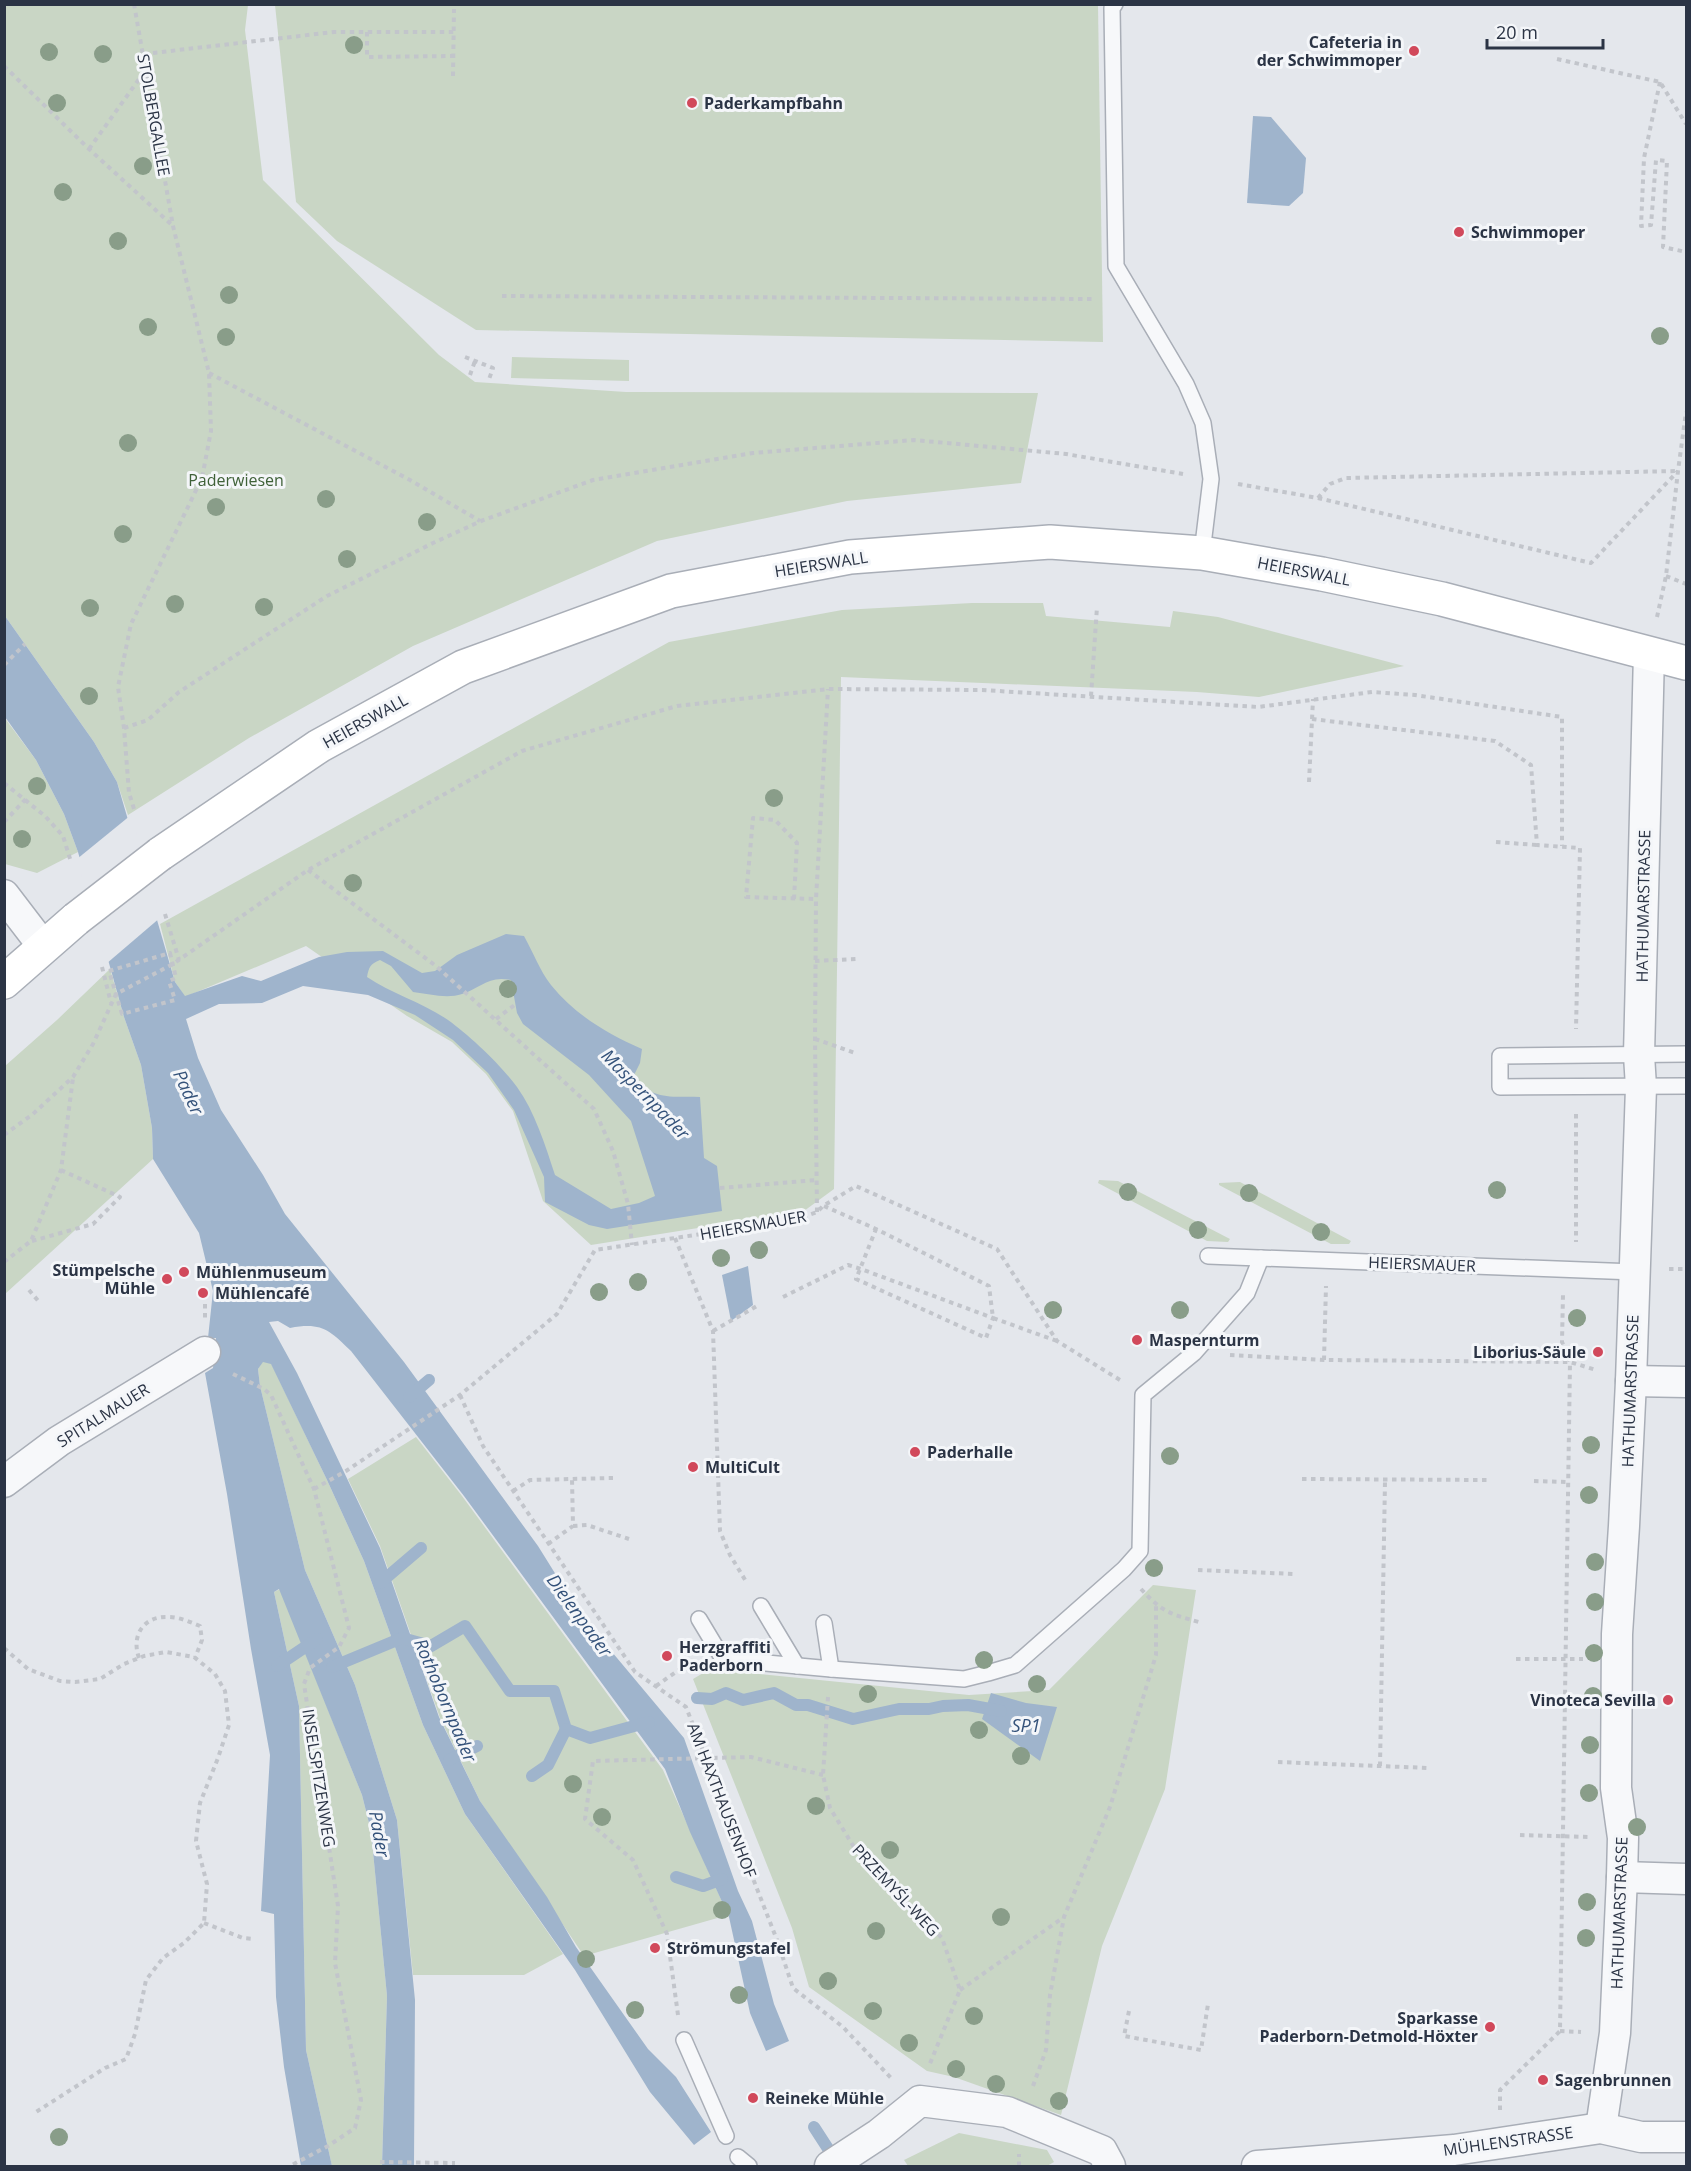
<svg xmlns="http://www.w3.org/2000/svg" width="1691" height="2171" viewBox="0 0 1691 2171" font-family="'Open Sans',sans-serif">
<style>
.green{fill:#c9d6c5}
.water{fill:#9fb4cc;fill-rule:evenodd}
.pier{fill:#e4e7ec}
.lines{fill:none;stroke-linecap:round;stroke-linejoin:round}
.stream{stroke:#9fb4cc;stroke-width:12}
.service-casing{stroke:#a9aeb7;stroke-width:18}
.minor-casing{stroke:#a9aeb7;stroke-width:33}
.secondary-casing{stroke:#a9aeb7;stroke-width:36}
.path{stroke:#c2c5cb;stroke-width:4;stroke-dasharray:4.5 4.5;stroke-linecap:butt}
.service{stroke:#f7f8fa;stroke-width:15}
.minor{stroke:#f7f8fa;stroke-width:30}
.secondary{stroke:#fff;stroke-width:33}
.secondary-bridge-casing{stroke:#a9aeb7;stroke-width:36;stroke-linecap:butt}
.secondary-bridge{stroke:#fff;stroke-width:33}
.tree{fill:#899d89}
.poi-dot{fill:#d1495b;stroke:#f4f6f9;stroke-width:2}
.labels{text-anchor:middle;dominant-baseline:central;stroke-width:6;stroke-linejoin:round;paint-order:stroke}
.poi-label{font-size:16px;font-weight:bold;fill:#2b3445;stroke:#f4f6f9;text-anchor:start}
.street-label{font-size:16px;fill:#2b3445;stroke:#f4f6f9}
.park-label{font-size:16px;fill:#3f6138;stroke:#f4f6f9}
.water-label{font-size:18px;font-style:italic;fill:#34527a;stroke:#f4f6f9}
</style>
<rect width="100%" height="100%" fill="#e4e7ec"/>
<g class="green">
<path d="M5,5H248L245,30L263,180L439,355L475,382L626,392L1038,393L1021,483L847,501L657,541L413,646L249,738L128,815L117,782L94,742L5,616Z"/>
<path d="M275,5H1098L1103,342L476,330L337,241L296,202Z"/>
<path d="M512,357L629,360V381L511,378Z"/>
<path d="M972,603H1043L1046,616L1170,627L1173,611L1218,617L1404,666L1259,697L1197,692L841,677L834,1189L804,1211L591,1245L543,1201L513,1111L486,1074L452,1042L407,1016L306,946L185,997L175,982L160,924L669,642L842,610Z"/>
<path d="M4,717L36,760L64,814L78,852L37,873L5,864Z"/>
<path d="M110,969L124,1017L141,1065L152,1128L153,1159L5,1294V1066L57,1020Z"/>
<path d="M1099,1180L1118,1181L1230,1239L1228,1242L1207,1241L1098,1183Z"/>
<path d="M1240,1182L1351,1241L1349,1244H1331L1219,1185V1183Z"/>
<path d="M263,1361L271,1363L327,1480L364,1561L423,1725L465,1814L563,1954L524,1975H413L397,1820L355,1685L305,1570L260,1386L258,1369Z"/>
<path d="M416,1437L462,1496L663,1770L728,1915L584,1956L480,1801L440,1718L380,1546L348,1479Z"/>
<path d="M1153,1585L1196,1590L1165,1789L1102,1946L1061,2115L954,2077L927,2071L809,1987L792,1928L693,1679L710,1669L969,1695L1049,1690Z"/>
<path d="M280,1589L362,1795L371,1831L387,1996L382,2166H332L306,2050L299,1706L274,1592Z"/>
<path d="M959,2133L1047,2150L1054,2162L1047,2166H908L904,2160Z"/>
</g>
<g class="water">
<path d="M1253,116L1271,117L1306,158L1303,193L1289,206L1247,203Z"/>
<path d="M5,616L94,742L117,782L175,982L185,996L242,976L261,981L319,957L347,952L383,951L422,973L435,971L457,955L506,934L524,936C533,952 540,971 551,985C575,1015 608,1034 642,1049L640,1063L633,1077C654,1101 671,1096 700,1097L704,1158L717,1166L722,1211L607,1229L589,1225L545,1202L544,1177L514,1110L488,1073L453,1040L415,1015L368,995L303,986L262,1003L219,1004L186,1019L198,1058L221,1110L263,1175L285,1214L404,1362L538,1546L581,1615L684,1738L738,1891L752,1921L774,2004L789,2041L766,2051L750,2013L729,1917L690,1832L665,1769L464,1496L351,1351C329,1330 322,1322 290,1328L278,1321L269,1322L297,1373L380,1548L439,1717L480,1801L547,1897L576,1947L648,2049L676,2077L711,2132L694,2145L650,2092L575,1970L465,1814L423,1725L364,1561L327,1480L271,1364L263,1362L258,1369L260,1386L305,1570L355,1685L397,1820L415,2000L414,2166H382L387,1996L371,1831L362,1795L279,1589L274,1592L299,1706L306,2050L332,2166H301L284,2067L276,1997L274,1914L261,1911L270,1755L251,1649L227,1494L205,1373L213,1368L216,1338H208L213,1291L199,1233L153,1159L152,1128L141,1065L124,1017L78,852L64,814L36,760L5,717ZM380,960L391,966L413,992C429,994 447,999 462,994C481,988 488,975 511,980L517,1013L523,1024L589,1075L631,1121L655,1196L639,1203L611,1209L555,1175C545,1145 535,1112 517,1087C501,1065 469,1035 448,1020C422,1002 392,994 367,977C369,967 370,964 380,960Z"/>
<path d="M748,1266L753,1305L731,1321L722,1275Z"/>
<path d="M991,1693L1026,1703L1057,1707L1040,1761L982,1719Z"/>
</g>
<path class="pier" d="M131,815L161,917L106,964L77,859Z"/>
<g class="lines">
<g class="stream">
<path d="M409,1397L429,1380"/>
<path d="M380,1583L421,1548"/>
<path d="M277,1666L317,1639"/>
<path d="M332,1667L402,1638L431,1646L465,1626L510,1691H554L566,1729L590,1738L649,1722"/>
<path d="M697,1698L712,1699L726,1693L743,1700L774,1693L796,1705H808L853,1719L899,1709H929L943,1706L968,1705L1001,1711"/>
<path d="M449,1760L477,1746"/>
<path d="M532,1776L548,1765L566,1729"/>
<path d="M676,1877L703,1886L722,1879"/>
<path d="M814,2127L836,2161"/>
</g>
<g class="service-casing">
<g id="service">
<path d="M1115,4L1112,8L1116,266L1186,384L1203,423L1211,479L1202,553"/>
<path d="M1686,1054L1500,1056V1087L1686,1086"/>
<path d="M1208,1256L1635,1272"/>
<path d="M761,1606L797,1666"/>
<path d="M699,1619L723,1659L831,1669L964,1679L988,1673L1015,1665L1124,1569L1140,1551L1143,1395L1194,1353L1247,1293L1261,1258"/>
<path d="M824,1623L831,1669"/>
<path d="M684,2040L726,2136"/>
<path d="M738,2157L749,2166"/>
</g>
</g>
<g class="minor-casing">
<g id="minor">
<path d="M4,895L43,946"/>
<path d="M1631,1381L1686,1382"/>
<path d="M4,1482L59,1441L205,1352"/>
<path d="M1622,1877L1686,1879"/>
<path d="M1601,2128L1615,2033L1622,1877L1623,1838L1616,1788L1617,1634L1624,1526L1631,1381L1641,1087L1639,1055L1649,653"/>
<path d="M830,2166L879,2134L920,2101L1007,2112L1102,2151L1110,2166"/>
<path d="M1257,2166L1454,2150L1601,2128L1641,2137H1686"/>
</g>
</g>
<g class="secondary-casing">
<g id="secondary">
<path d="M160,854L319,746L463,667L671,591L850,557L1050,542L1202,553L1322,574L1442,599L1686,663"/>
<path d="M4,982L76,919"/>
</g>
</g>
<g class="path">
<path d="M134,4L173,226L209,373L211,431L202,478L131,624L118,687L124,728L129,793L135,812"/>
<path d="M367,32V57L454,56"/>
<path d="M144,54L334,32H454"/>
<path d="M1557,59L1660,82L1686,124"/>
<path d="M4,66L89,149L172,225"/>
<path d="M453,76L454,9"/>
<path d="M1660,82L1644,158L1641,226L1651,225L1656,160L1667,161L1663,247L1686,252"/>
<path d="M89,149L147,68"/>
<path d="M502,296L1092,299"/>
<path d="M465,357L493,368L488,382"/>
<path d="M209,373L410,480L480,521"/>
<path d="M470,375L475,361"/>
<path d="M1238,484L1318,498L1591,563L1678,471"/>
<path d="M1318,498L1330,484L1346,478L1677,471"/>
<path d="M1666,576L1686,584"/>
<path d="M1657,617L1666,576L1678,471L1686,412"/>
<path d="M4,665L25,644"/>
<path d="M1091,696L1097,607"/>
<path d="M1312,719L1495,741L1531,765L1537,845L1580,848L1576,1029"/>
<path d="M124,728L148,720L179,692L327,596L433,543L481,521L593,480L753,453L914,440L1066,454L1183,474"/>
<path d="M1309,782L1313,699"/>
<path d="M4,783L45,816L63,836L71,862"/>
<path d="M4,822L26,799"/>
<path d="M1496,842L1537,845"/>
<path d="M308,870L436,966L594,1109L613,1151L628,1204L632,1245"/>
<path d="M794,899L797,843L775,820L753,818L746,897L816,899"/>
<path d="M165,914L179,960"/>
<path d="M170,953L176,978L169,981L175,1000L122,1014L109,971Z"/>
<path d="M815,961L856,959"/>
<path d="M102,967L111,1003"/>
<path d="M496,1019L516,1004"/>
<path d="M815,1039L855,1053"/>
<path d="M1576,1114V1242"/>
<path d="M4,1135L33,1114L73,1077L93,1044L116,994L173,964L308,870L522,751L677,706L828,689L982,690L1258,707L1372,692L1415,695L1562,717V846"/>
<path d="M720,1188L817,1180"/>
<path d="M824,1206L876,1229L989,1286L993,1318L1057,1341"/>
<path d="M817,1212L815,1039L816,899L828,689"/>
<path d="M675,1238L713,1331L720,1531L730,1555L747,1583"/>
<path d="M32,1241L93,1224L120,1197L61,1170"/>
<path d="M4,1262L31,1241L61,1170L73,1078"/>
<path d="M1669,1269H1686"/>
<path d="M29,1290L40,1303"/>
<path d="M783,1297L848,1265L861,1269L993,1318L986,1338L856,1279L876,1229"/>
<path d="M205,1304V1318"/>
<path d="M713,1331L757,1306"/>
<path d="M1230,1355L1324,1360L1570,1362L1596,1370"/>
<path d="M1324,1360L1326,1286"/>
<path d="M233,1374L264,1389L271,1395L314,1489L349,1628L339,1647L310,1668L304,1684L338,1906L335,1963L361,2100L355,2128L328,2146L290,2166"/>
<path d="M460,1395L483,1446L635,1672L686,1707L777,1940L793,1988L843,2027L893,2080"/>
<path d="M717,1464H734"/>
<path d="M1302,1479L1487,1480"/>
<path d="M1534,1481L1569,1482"/>
<path d="M314,1489L346,1471L460,1395L538,1330L557,1314L595,1250L795,1220L817,1212L823,1206L856,1186L997,1249L1057,1341L1120,1380"/>
<path d="M513,1491L530,1480L613,1478"/>
<path d="M573,1526L587,1525L629,1539"/>
<path d="M548,1544L573,1526L572,1479"/>
<path d="M1198,1570L1294,1574"/>
<path d="M1141,1589C1162,1612 1170,1614 1199,1622"/>
<path d="M4,1648L28,1669L60,1681L75,1682L100,1679L124,1664L144,1656L166,1652L194,1657L215,1674L225,1691L229,1725L218,1758L200,1803L196,1841L207,1884L204,1923L184,1943L163,1958L146,1980L135,2034L126,2059L105,2068L36,2112"/>
<path d="M139,1658C131,1636 143,1616 168,1617C180,1617 190,1622 200,1626L202,1640L195,1658"/>
<path d="M1516,1659H1583"/>
<path d="M656,1686L693,1660"/>
<path d="M828,1697L823,1775L830,1808L857,1852L942,1938L960,1990L929,2066"/>
<path d="M1278,1762L1429,1768"/>
<path d="M1380,1766L1385,1481"/>
<path d="M1520,1835L1589,1837"/>
<path d="M204,1923L243,1938L255,1939"/>
<path d="M960,1990L1064,1917"/>
<path d="M1129,2011L1124,2036L1201,2050L1208,2004"/>
<path d="M678,2015L667,1934L633,1860L585,1819L593,1761L751,1757L823,1775"/>
<path d="M1560,2031L1581,2032"/>
<path d="M1033,2086L1046,2050L1050,1995L1064,1917L1110,1807L1156,1655V1605"/>
<path d="M1500,2110V2090L1560,2031L1570,1362L1562,1342L1563,1295"/>
<path d="M380,2162L455,2163"/>
<path d="M1019,2166V2154"/>
</g>
<use href="#service" class="service"/>
<use href="#minor" class="minor"/>
<use href="#secondary" class="secondary"/>
<g class="secondary-bridge-casing">
<path id="secondary-bridge" d="M76,919L160,854"/>
</g>
<use href="#secondary-bridge" class="secondary-bridge"/>
</g>
<g class="tree">
<circle cx="354" cy="45" r="9"/>
<circle cx="49" cy="52" r="9"/>
<circle cx="103" cy="54" r="9"/>
<circle cx="57" cy="103" r="9"/>
<circle cx="143" cy="166" r="9"/>
<circle cx="63" cy="192" r="9"/>
<circle cx="118" cy="241" r="9"/>
<circle cx="229" cy="295" r="9"/>
<circle cx="148" cy="327" r="9"/>
<circle cx="1660" cy="336" r="9"/>
<circle cx="226" cy="337" r="9"/>
<circle cx="128" cy="443" r="9"/>
<circle cx="326" cy="499" r="9"/>
<circle cx="216" cy="507" r="9"/>
<circle cx="427" cy="522" r="9"/>
<circle cx="123" cy="534" r="9"/>
<circle cx="347" cy="559" r="9"/>
<circle cx="175" cy="604" r="9"/>
<circle cx="264" cy="607" r="9"/>
<circle cx="90" cy="608" r="9"/>
<circle cx="89" cy="696" r="9"/>
<circle cx="37" cy="786" r="9"/>
<circle cx="774" cy="798" r="9"/>
<circle cx="22" cy="839" r="9"/>
<circle cx="353" cy="883" r="9"/>
<circle cx="508" cy="989" r="9"/>
<circle cx="1497" cy="1190" r="9"/>
<circle cx="1128" cy="1192" r="9"/>
<circle cx="1249" cy="1193" r="9"/>
<circle cx="1198" cy="1230" r="9"/>
<circle cx="1321" cy="1232" r="9"/>
<circle cx="759" cy="1250" r="9"/>
<circle cx="721" cy="1258" r="9"/>
<circle cx="638" cy="1282" r="9"/>
<circle cx="599" cy="1292" r="9"/>
<circle cx="1053" cy="1310" r="9"/>
<circle cx="1180" cy="1310" r="9"/>
<circle cx="1577" cy="1318" r="9"/>
<circle cx="1591" cy="1445" r="9"/>
<circle cx="1170" cy="1456" r="9"/>
<circle cx="1589" cy="1495" r="9"/>
<circle cx="1595" cy="1562" r="9"/>
<circle cx="1154" cy="1568" r="9"/>
<circle cx="1595" cy="1602" r="9"/>
<circle cx="1594" cy="1653" r="9"/>
<circle cx="984" cy="1660" r="9"/>
<circle cx="1037" cy="1684" r="9"/>
<circle cx="868" cy="1694" r="9"/>
<circle cx="1593" cy="1696" r="9"/>
<circle cx="979" cy="1730" r="9"/>
<circle cx="1590" cy="1745" r="9"/>
<circle cx="1021" cy="1756" r="9"/>
<circle cx="573" cy="1784" r="9"/>
<circle cx="1589" cy="1793" r="9"/>
<circle cx="816" cy="1806" r="9"/>
<circle cx="602" cy="1817" r="9"/>
<circle cx="1637" cy="1827" r="9"/>
<circle cx="890" cy="1850" r="9"/>
<circle cx="1587" cy="1902" r="9"/>
<circle cx="722" cy="1910" r="9"/>
<circle cx="1001" cy="1917" r="9"/>
<circle cx="876" cy="1931" r="9"/>
<circle cx="1586" cy="1938" r="9"/>
<circle cx="586" cy="1959" r="9"/>
<circle cx="828" cy="1981" r="9"/>
<circle cx="739" cy="1995" r="9"/>
<circle cx="635" cy="2010" r="9"/>
<circle cx="873" cy="2011" r="9"/>
<circle cx="974" cy="2016" r="9"/>
<circle cx="909" cy="2043" r="9"/>
<circle cx="956" cy="2069" r="9"/>
<circle cx="996" cy="2084" r="9"/>
<circle cx="1059" cy="2101" r="9"/>
<circle cx="59" cy="2137" r="9"/>
</g>
<g class="poi-dot">
<circle cx="1414" cy="51" r="6"/>
<circle cx="692" cy="103" r="6"/>
<circle cx="1459" cy="232" r="6"/>
<circle cx="184" cy="1272" r="6"/>
<circle cx="167" cy="1279" r="6"/>
<circle cx="203" cy="1293" r="6"/>
<circle cx="1137" cy="1340" r="6"/>
<circle cx="1598" cy="1352" r="6"/>
<circle cx="915" cy="1452" r="6"/>
<circle cx="693" cy="1467" r="6"/>
<circle cx="667" cy="1656" r="6"/>
<circle cx="1668" cy="1700" r="6"/>
<circle cx="655" cy="1948" r="6"/>
<circle cx="1490" cy="2027" r="6"/>
<circle cx="1543" cy="2080" r="6"/>
<circle cx="753" cy="2098" r="6"/>
</g>
<g class="labels">
<g class="poi-label">
<text x="1402" y="42" text-anchor="end">Cafeteria in<tspan x="1402" dy="18">der Schwimmoper</tspan></text>
<text x="704" y="103">Paderkampfbahn</text>
<text x="1471" y="232">Schwimmoper</text>
<text x="155" y="1270" text-anchor="end">Stümpelsche<tspan x="155" dy="18">Mühle</tspan></text>
<text x="196" y="1272">Mühlenmuseum</text>
<text x="215" y="1293">Mühlencafé</text>
<text x="1149" y="1340">Maspernturm</text>
<text x="1586" y="1352" text-anchor="end">Liborius-Säule</text>
<text x="927" y="1452">Paderhalle</text>
<text x="705" y="1467">MultiCult</text>
<text x="679" y="1647">Herzgraffiti<tspan x="679" dy="18">Paderborn</tspan></text>
<text x="1656" y="1700" text-anchor="end">Vinoteca Sevilla</text>
<text x="667" y="1948">Strömungstafel</text>
<text x="1478" y="2018" text-anchor="end">Sparkasse<tspan x="1478" dy="18">Paderborn-Detmold-Höxter</tspan></text>
<text x="1555" y="2080">Sagenbrunnen</text>
<text x="765" y="2098">Reineke Mühle</text>
</g>
<g class="street-label">
<text transform="translate(154 115) rotate(80)">STOLBERGALLEE</text>
<text transform="translate(821 564) rotate(-9)">HEIERSWALL</text>
<text transform="translate(1304 571) rotate(11)">HEIERSWALL</text>
<text transform="translate(365 721) rotate(-29)">HEIERSWALL</text>
<text transform="translate(1643 906) rotate(-89)">HATHUMARSTRASSE</text>
<text transform="translate(753 1225) rotate(-10)">HEIERSMAUER</text>
<text transform="translate(1422 1264) rotate(2)">HEIERSMAUER</text>
<text transform="translate(1630 1391) rotate(-88)">HATHUMARSTRASSE</text>
<text transform="translate(103 1415) rotate(-32)">SPITALMAUER</text>
<text transform="translate(319 1778) rotate(81)">INSELSPITZENWEG</text>
<text transform="translate(722 1800) rotate(69)">AM HAXTHAUSENHOF</text>
<text transform="translate(896 1890) rotate(47)">PRZEMYŚL-WEG</text>
<text transform="translate(1619 1913) rotate(-88)">HATHUMARSTRASSE</text>
<text transform="translate(1508 2141) rotate(-8)">MÜHLENSTRASSE</text>
</g>
<g class="park-label">
<text x="236" y="480">Paderwiesen</text>
</g>
<g class="water-label">
<text transform="translate(189 1092) rotate(65)">Pader</text>
<text transform="translate(646 1094) rotate(46)">Maspernpader</text>
<text transform="translate(580 1615) rotate(54)">Dielenpader</text>
<text transform="translate(446 1700) rotate(67)">Rothobornpader</text>
<text x="1026" y="1725">SP1</text>
<text transform="translate(380 1834) rotate(80)">Pader</text>
</g>
</g>
<rect width="1691" height="2171" fill="none" stroke="#2b3445" stroke-width="12"/>
<path d="M1487 39v9h116v-9" fill="none" stroke="#2b3445" stroke-width="3"/>
<text x="1496" y="39" font-size="18" fill="#2b3445" stroke="#f4f6f9" stroke-width="4.5" paint-order="stroke">20 m</text>
</svg>
